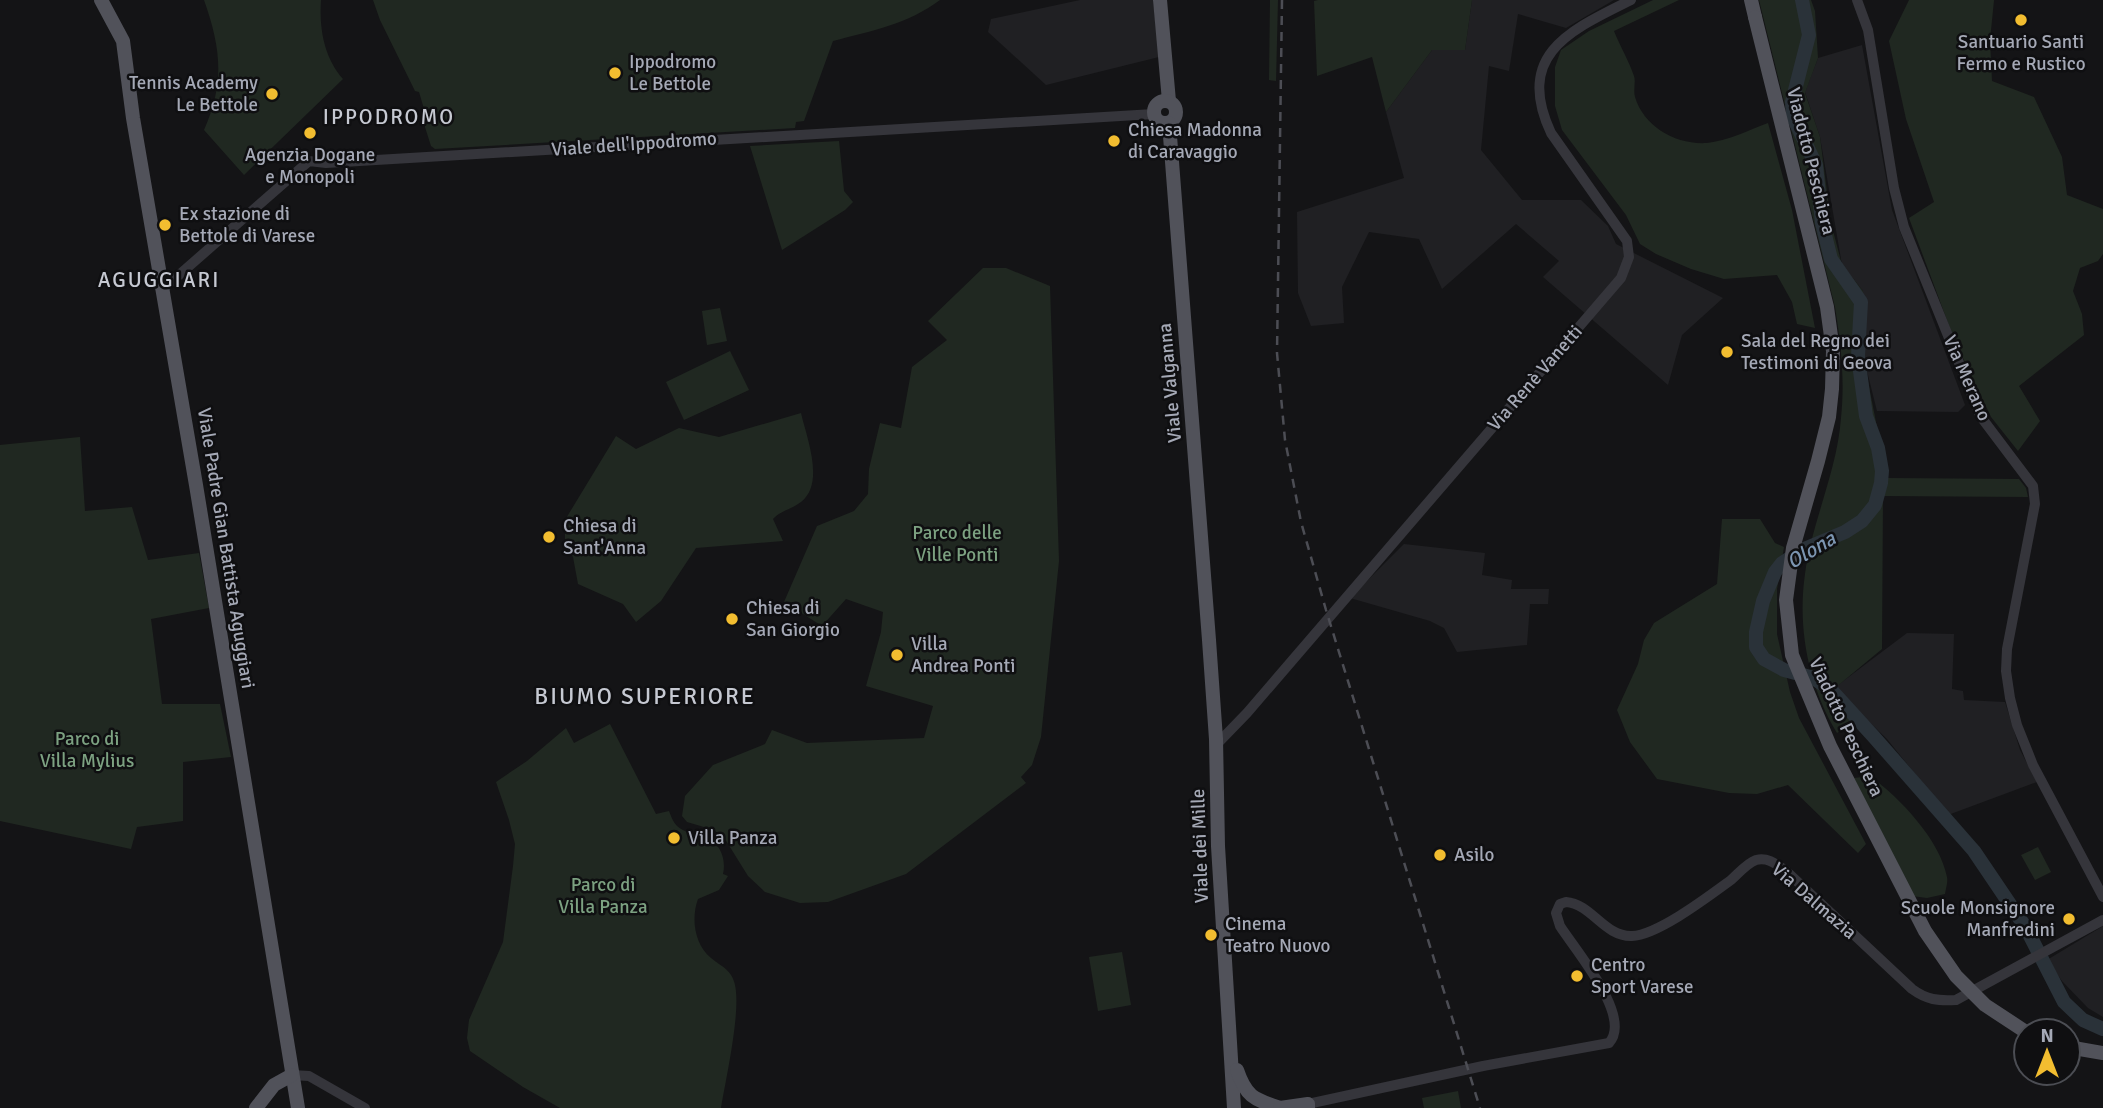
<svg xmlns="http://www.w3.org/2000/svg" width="2103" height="1108" viewBox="0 0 2103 1108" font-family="Signika,sans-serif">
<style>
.built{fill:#202023}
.green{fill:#202821}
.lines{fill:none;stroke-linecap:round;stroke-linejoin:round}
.river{stroke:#2a3239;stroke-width:14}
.minor{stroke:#35353b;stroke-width:10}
.major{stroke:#51525a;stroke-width:14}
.rail{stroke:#4c4d54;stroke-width:2.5;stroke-dasharray:9 7;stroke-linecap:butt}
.major-bridge{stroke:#51525a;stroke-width:14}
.poi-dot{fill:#f2bd30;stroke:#0f0f11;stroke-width:2.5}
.labels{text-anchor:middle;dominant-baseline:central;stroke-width:5;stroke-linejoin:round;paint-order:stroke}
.poi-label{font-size:19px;fill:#a5a9b6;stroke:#0f0f11;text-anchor:start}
.street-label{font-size:19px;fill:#a5a9b6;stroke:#0f0f11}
.park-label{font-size:19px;fill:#7ca181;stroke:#0f0f11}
.neighbourhood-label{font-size:21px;letter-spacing:2px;fill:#c6c9d2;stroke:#0f0f11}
.water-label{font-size:21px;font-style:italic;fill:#7c95b1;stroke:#0f0f11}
.quarter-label{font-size:23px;letter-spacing:2px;fill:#c6c9d2;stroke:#0f0f11}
</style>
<rect width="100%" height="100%" fill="#141416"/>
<g class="built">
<path d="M1080,0H1153L1159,57L1046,85L988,32L991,19Z"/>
<path d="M1472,0H1614L1566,28L1518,14L1509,71L1489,66L1481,150L1522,200H1581L1608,226L1616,244L1723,298L1682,335L1668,385L1543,277L1559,261L1516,224L1442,289L1419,239L1369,232L1342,287L1344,323L1311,326L1298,293L1297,212L1404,178L1386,112L1432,50H1465Z"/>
<path d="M1862,45L1892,210L1965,405L1958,412L1877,411L1862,351L1863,291L1842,265L1820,137L1805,92L1818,58Z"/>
<path d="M1404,544L1485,553L1482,575L1512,580L1511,589H1549L1548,604H1530L1527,645L1457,652L1444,628L1430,621L1350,598Z"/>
<path d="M1907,633L1954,634L1952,689L1963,691L1964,700L2005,702L2020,750L2037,782L1948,815L1887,739L1834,688Z"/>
<path d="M2103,926V1017L2088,1008L2062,981L2047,960Z"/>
</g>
<g class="green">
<path d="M204,0H321C319,28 324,58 343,79L244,175L204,130C225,83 221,48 204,0Z"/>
<path d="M373,0H940C908,24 871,31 833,41L804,121L796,122L795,128L435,149L431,146L424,124L427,119L419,92L415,91L380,20Z"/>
<path d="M1270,0H1278L1276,81L1269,80Z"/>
<path d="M1318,0H1472L1465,50H1432L1386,112L1372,57L1317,76L1314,1Z"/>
<path d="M1653,0H1679L1614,31C1620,46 1629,61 1634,76C1636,82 1633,90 1635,97C1644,127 1676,145 1707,143C1727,141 1749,130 1768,123L1792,210L1815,328L1797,324L1792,302L1777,275L1724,279L1691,269L1656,254L1640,244L1626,215L1562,130L1555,106V67L1561,50L1589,31Z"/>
<path d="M1759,0H1811L1815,11L1818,58L1805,93L1820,137L1831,223L1842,265L1863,291L1862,351L1887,478L2019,479L2026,488L2028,497L1883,496L1882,649L1835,688L1858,719L1837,733C1809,687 1797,629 1805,574C1812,521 1837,472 1841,418C1845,380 1841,344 1835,307Z"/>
<path d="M1909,0H1994L1990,40L1992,81L2034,97L2062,157L2067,195L2103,209V254L2098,261L2080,268L2073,291L2082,314L2084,335L2019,386L2040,421L2018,451L1991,417L1954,339L1909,218L1934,202L1906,119L1889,41Z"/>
<path d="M839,141L844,191L853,202L845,210L782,250L750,146Z"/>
<path d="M983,268H1006L1050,286L1059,561L1041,737L1032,765L1021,777L1026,783L906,874L828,902L800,903L765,892L748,876L725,839L714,830L687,822L682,816L685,796L713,765L765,744L772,730L807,743L924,738L933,706L866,686L881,632L883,612L846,599L822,626L784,602L817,526L854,511L868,494L869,469L880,423L901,428L912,367L947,340L928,321Z"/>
<path d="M720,308L727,341L707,345L702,311Z"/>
<path d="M730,351L749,390L684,420L666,382Z"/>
<path d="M801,413C807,439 825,483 801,502C792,509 780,511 773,519L783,541L696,548L661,601L636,622L623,604L578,584L573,557L565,546V520L616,436L636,449L679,428L719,437Z"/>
<path d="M80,437L85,511L132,507L148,560L199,553L209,608L151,619L162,704H220L231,757L183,762V821L137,827L131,849L0,821V445Z"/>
<path d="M1722,519H1760L1775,543L1784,547L1777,589V634L1790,692L1799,718L1866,844L1858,853L1788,785L1757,794L1729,793L1657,779L1630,742L1617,710L1638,664L1644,640L1654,623L1717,584Z"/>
<path d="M610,724L656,814L669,811C671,816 673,822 677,826C684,832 691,833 699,835C718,839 727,856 723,874L728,876L719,890L698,899C691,918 694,944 711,958C722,967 732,970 735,985C741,1012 726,1078 721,1108H560L523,1087L470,1051L467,1038L469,1020L503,942L513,866L515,844L509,820L496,782L527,761L566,728L574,743Z"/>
<path d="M1870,776C1900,798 1940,840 1947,877C1948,882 1946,888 1945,894L1927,898L1912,896L1854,778Z"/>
<path d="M2038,847L2051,872L2035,880L2021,855Z"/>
<path d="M1122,952L1131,1005L1098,1011L1089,957Z"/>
<path d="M1458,1091L1461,1108H1424L1422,1098Z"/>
</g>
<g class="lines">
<path class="river" d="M1802,0L1809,35L1792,102L1793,117L1816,165L1822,223L1831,259L1861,302L1858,356L1866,416L1878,448L1882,471L1881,483L1875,505L1862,521L1845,532L1802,550L1782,563L1775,572L1763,601L1756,632V647L1764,659L1784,670L1814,678L1833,692L1874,737L1974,851L2026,928L2064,1002L2083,1020L2103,1029"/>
<g class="minor">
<path d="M1857,0L1868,30L1894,188L1904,227L1981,417L2033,486L2035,504L2007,649L2006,671L2010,698L2017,725L2033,765L2103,897"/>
<path d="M163,289L309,161L326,163L1154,114"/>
<path d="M1216,745L1247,713L1621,278L1629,257L1627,241L1551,133C1514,54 1571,30 1631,0"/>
<path d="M292,1075L309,1076L365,1108"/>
<path d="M1308,1104L1483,1066L1609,1043C1633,1017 1576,951 1560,926L1556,913L1560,904L1566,902C1592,904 1604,937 1632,936C1658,935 1709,896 1731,880C1738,874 1747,863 1756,860C1768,857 1776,864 1786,871L1912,989C1927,1000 1938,1001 1956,1000L2103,920"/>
</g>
<g class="major">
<path d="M101,0L123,41L133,118L196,485L298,1108"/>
<path d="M1160,0L1169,101"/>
<path d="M1751,0L1755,17"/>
<circle cx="1165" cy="112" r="11"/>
<path d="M1169,123L1209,640L1216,739L1218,846L1234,1108"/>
<path d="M2068,1047L2103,1053"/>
<path d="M1237,1070C1246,1097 1254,1099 1280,1108"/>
<path d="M256,1108L274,1085L292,1075"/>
<path d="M1280,1108L1308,1104V1108"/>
</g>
<path class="rail" d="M1282,0L1277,353L1285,440L1301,522L1326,610L1480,1108"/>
<path class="major-bridge" d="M1755,17L1827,307L1833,351L1832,389L1829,417L1818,461L1793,548L1786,600L1792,655L1830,746L1925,931L1956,976L1985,1005L2026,1032"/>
</g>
<g class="poi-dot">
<circle cx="2021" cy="20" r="7"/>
<circle cx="615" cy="73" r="7"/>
<circle cx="272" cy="94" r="7"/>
<circle cx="310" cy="133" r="7"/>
<circle cx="1114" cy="141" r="7"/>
<circle cx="165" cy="225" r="7"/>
<circle cx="1727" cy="352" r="7"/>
<circle cx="549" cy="537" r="7"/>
<circle cx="732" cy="619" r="7"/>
<circle cx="897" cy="655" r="7"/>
<circle cx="674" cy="838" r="7"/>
<circle cx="1440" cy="855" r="7"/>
<circle cx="2069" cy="919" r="7"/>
<circle cx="1211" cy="935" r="7"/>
<circle cx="1577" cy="976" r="7"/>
</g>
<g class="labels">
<g class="poi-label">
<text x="2021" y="42" text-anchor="middle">Santuario Santi<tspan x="2021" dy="22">Fermo e Rustico</tspan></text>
<text x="629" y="62">Ippodromo<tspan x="629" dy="22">Le Bettole</tspan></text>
<text x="258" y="83" text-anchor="end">Tennis Academy<tspan x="258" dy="22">Le Bettole</tspan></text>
<text x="1128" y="130">Chiesa Madonna<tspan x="1128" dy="22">di Caravaggio</tspan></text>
<text x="310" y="155" text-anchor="middle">Agenzia Dogane<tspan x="310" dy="22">e Monopoli</tspan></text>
<text x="179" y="214">Ex stazione di<tspan x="179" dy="22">Bettole di Varese</tspan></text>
<text x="1741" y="341">Sala del Regno dei<tspan x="1741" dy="22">Testimoni di Geova</tspan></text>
<text x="563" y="526">Chiesa di<tspan x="563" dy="22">Sant'Anna</tspan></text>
<text x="746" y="608">Chiesa di<tspan x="746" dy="22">San Giorgio</tspan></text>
<text x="911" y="644">Villa<tspan x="911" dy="22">Andrea Ponti</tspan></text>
<text x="688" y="838">Villa Panza</text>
<text x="1454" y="855">Asilo</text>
<text x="2055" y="908" text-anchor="end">Scuole Monsignore<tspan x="2055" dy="22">Manfredini</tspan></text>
<text x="1225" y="924">Cinema<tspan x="1225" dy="22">Teatro Nuovo</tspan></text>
<text x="1591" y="965">Centro<tspan x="1591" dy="22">Sport Varese</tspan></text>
</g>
<g class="street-label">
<text transform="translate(634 144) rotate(-4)">Viale dell'Ippodromo</text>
<text transform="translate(1811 161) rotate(76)">Viadotto Peschiera</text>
<text transform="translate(1535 378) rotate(-49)">Via Renè Vanetti</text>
<text transform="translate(1967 378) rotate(66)">Via Merano</text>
<text transform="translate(1170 383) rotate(-95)">Viale Valganna</text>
<text transform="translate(226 548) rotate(81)">Viale Padre Gian Battista Aguggiari</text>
<text transform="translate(1846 727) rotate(65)">Viadotto Peschiera</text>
<text transform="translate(1200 846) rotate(-92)">Viale dei Mille</text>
<text transform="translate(1814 901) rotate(41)">Via Dalmazia</text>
</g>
<g class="park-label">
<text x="957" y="533">Parco delle<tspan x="957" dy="22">Ville Ponti</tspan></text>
<text x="87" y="739">Parco di<tspan x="87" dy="22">Villa Mylius</tspan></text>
<text x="603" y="885">Parco di<tspan x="603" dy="22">Villa Panza</tspan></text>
</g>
<g class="neighbourhood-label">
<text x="389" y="117">IPPODROMO</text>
<text x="159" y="280">AGUGGIARI</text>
</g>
<g class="water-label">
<text transform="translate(1811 550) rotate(-31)">Olona</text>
</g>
<g class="quarter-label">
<text x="645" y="696">BIUMO SUPERIORE</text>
</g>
</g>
<g transform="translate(2047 1052)"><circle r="33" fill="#0f0f11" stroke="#4b4d53" stroke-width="2"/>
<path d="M0-5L12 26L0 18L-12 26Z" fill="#f2bd30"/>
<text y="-10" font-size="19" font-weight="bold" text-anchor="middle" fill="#a5a9b6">N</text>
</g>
</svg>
